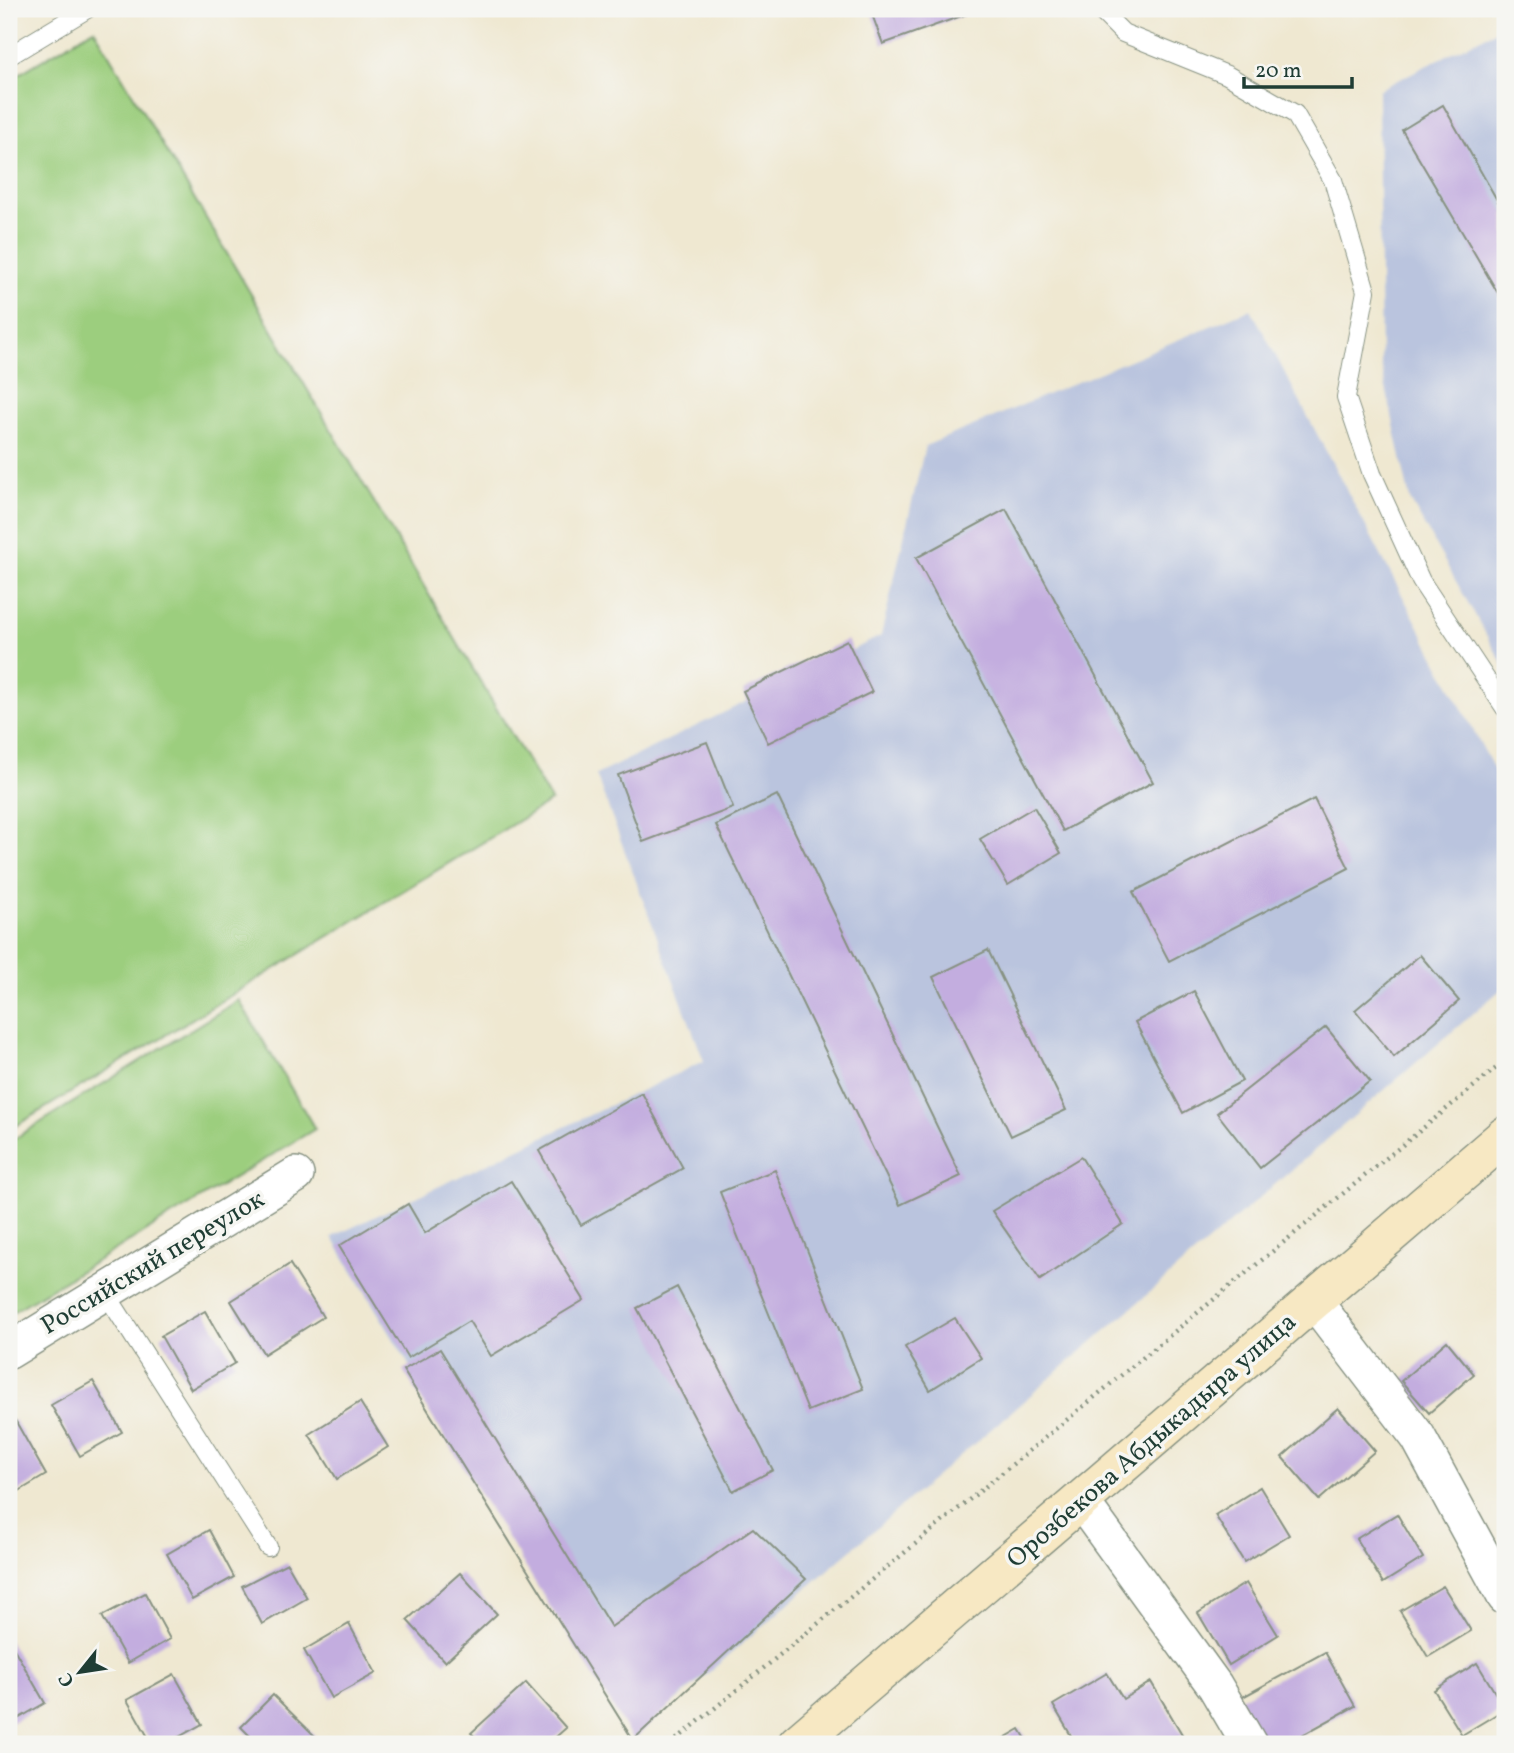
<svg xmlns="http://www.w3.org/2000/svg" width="1514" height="1753" viewBox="0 0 1514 1753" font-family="Vollkorn,serif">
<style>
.industrial{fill:#bac4de}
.green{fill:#9cce7e;stroke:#5e8659;stroke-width:2}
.building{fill:#c3addf}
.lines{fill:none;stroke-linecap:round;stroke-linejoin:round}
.lane-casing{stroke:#879282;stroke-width:20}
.street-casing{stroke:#879282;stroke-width:38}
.secondary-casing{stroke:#879282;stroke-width:41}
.path{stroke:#879282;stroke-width:4.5;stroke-dasharray:2 5;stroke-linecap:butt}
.lane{stroke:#fff;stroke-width:18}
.street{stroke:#fff;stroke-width:35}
.secondary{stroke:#f7e8c3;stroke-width:38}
.labels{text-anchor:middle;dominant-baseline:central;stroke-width:7;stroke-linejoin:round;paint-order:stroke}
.street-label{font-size:26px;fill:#1f3d34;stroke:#f6f6f2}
</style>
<rect width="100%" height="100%" fill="#f6f6f2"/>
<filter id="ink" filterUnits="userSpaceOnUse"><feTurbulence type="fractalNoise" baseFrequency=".0143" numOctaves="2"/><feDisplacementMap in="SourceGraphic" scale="14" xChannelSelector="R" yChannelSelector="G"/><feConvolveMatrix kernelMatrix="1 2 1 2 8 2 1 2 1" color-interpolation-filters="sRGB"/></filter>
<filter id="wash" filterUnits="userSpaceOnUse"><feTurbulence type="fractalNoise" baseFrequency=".00686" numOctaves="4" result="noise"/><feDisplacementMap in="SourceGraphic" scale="28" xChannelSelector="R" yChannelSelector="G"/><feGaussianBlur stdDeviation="1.57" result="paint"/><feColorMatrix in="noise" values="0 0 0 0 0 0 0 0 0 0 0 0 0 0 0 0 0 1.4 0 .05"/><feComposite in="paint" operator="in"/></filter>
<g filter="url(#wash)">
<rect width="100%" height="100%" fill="#efe8d1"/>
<g class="industrial">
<path d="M1505,26V668L1410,500L1381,364L1378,90Z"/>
<path d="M1251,309L1505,790V986L634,1737L332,1237L704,1061L596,775L881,636L925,446Z"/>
</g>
<g class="green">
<path d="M94,29L551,801L9,1130V80Z"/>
<path d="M239,1000L315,1129L9,1314V1142Z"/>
</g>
<g id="blocks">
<g class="building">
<path d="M870,9H981L883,44Z"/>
<path d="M1443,105L1505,214V305L1402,130Z"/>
<path d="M1006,509L1153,782L1063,831L916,558Z"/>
<path d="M847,640L872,692L768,743L743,691Z"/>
<path d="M707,742L733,808L643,842L618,775Z"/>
<path d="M777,795L961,1176L900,1205L716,825Z"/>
<path d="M1314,799L1349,868L1169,961L1133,892Z"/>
<path d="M1034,807L1061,853L1008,885L980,839Z"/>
<path d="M988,950L1066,1110L1011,1136L933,977Z"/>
<path d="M1420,955L1459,1001L1394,1057L1355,1010Z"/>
<path d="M1194,991L1242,1081L1183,1113L1135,1022Z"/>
<path d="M1326,1027L1370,1081L1260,1168L1217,1113Z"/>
<path d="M642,1093L683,1168L581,1225L539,1151Z"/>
<path d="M1081,1157L1123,1224L1040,1280L992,1211Z"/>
<path d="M775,1170L863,1389L808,1411L720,1192Z"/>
<path d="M511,1181L584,1300L491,1356L469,1321L408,1358L339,1246L408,1204L425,1233Z"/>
<path d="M290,1264L323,1317L264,1354L231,1301Z"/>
<path d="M677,1287L773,1470L733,1491L637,1308Z"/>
<path d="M205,1311L235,1363L191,1389L161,1336Z"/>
<path d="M955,1318L981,1358L930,1390L905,1347Z"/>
<path d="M1447,1341L1474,1374L1429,1413L1401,1381Z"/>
<path d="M440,1349L611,1627L753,1528L806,1579L633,1740L403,1370Z"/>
<path d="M93,1381L122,1432L80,1456L51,1405Z"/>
<path d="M360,1402L388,1447L337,1479L309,1434Z"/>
<path d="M1338,1408L1375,1451L1319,1500L1282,1457Z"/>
<path d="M15,1420L46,1475L9,1497V1424Z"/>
<path d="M1260,1487L1289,1535L1244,1562L1215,1515Z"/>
<path d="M1397,1514L1423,1558L1383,1583L1356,1539Z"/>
<path d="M209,1530L234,1577L192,1600L167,1554Z"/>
<path d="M287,1563L307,1598L262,1624L242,1586Z"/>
<path d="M460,1573L497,1614L445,1662L407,1620Z"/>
<path d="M1246,1583L1278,1635L1229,1665L1198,1613Z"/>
<path d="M1443,1586L1471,1631L1428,1657L1400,1611Z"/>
<path d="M145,1593L170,1639L128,1663L102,1616Z"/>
<path d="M349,1624L376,1673L331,1698L304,1650Z"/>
<path d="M9,1640L45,1703L9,1724Z"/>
<path d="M1325,1652L1355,1706L1286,1744H1263L1239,1699Z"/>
<path d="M1477,1663L1505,1709L1462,1735L1434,1690Z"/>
<path d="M1107,1673L1123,1699L1151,1682L1183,1736L1169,1744H1076L1053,1705Z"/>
<path d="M174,1674L202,1724L166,1744H152L127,1700Z"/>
<path d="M526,1683L566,1728L548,1744H482L471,1733Z"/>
<path d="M273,1695L321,1742L318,1744H258L241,1727Z"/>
<path d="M1020,1729L1029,1744H994Z"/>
</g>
</g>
</g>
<g filter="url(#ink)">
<use href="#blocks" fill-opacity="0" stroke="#879282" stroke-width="2"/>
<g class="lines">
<g class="lane-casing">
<g id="lane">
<path d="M1099,9L1123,33L1227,75L1295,114L1333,180L1366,291L1346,397L1372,474L1421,581L1505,708"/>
<path d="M9,56L87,9"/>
<path d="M105,1292L268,1547"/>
</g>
</g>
<g class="street-casing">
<g id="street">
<path d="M1314,1301L1418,1437L1505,1597"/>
<path d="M9,1351L296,1175"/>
<path d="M1081,1501L1215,1686L1249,1744"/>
</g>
</g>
<g class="secondary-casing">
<path id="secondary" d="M797,1744L1505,1136"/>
</g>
<path class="path" d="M671,1744L1505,1061"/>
<use href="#lane" class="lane"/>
<use href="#street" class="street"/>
<use href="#secondary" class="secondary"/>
</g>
</g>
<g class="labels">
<g class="street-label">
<text transform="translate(153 1263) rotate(-31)">Российский переулок</text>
<text transform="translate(1152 1441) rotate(-41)">Орозбекова Абдыкадыра улица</text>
</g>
</g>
<rect width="1514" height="1753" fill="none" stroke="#f6f6f2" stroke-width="35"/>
<g transform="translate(80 1672) rotate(240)" stroke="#f6f6f2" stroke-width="5" paint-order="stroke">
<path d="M0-5L12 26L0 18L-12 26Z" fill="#1f3d34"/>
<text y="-10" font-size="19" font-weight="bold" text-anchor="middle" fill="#1f3d34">С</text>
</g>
<path d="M1244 77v10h108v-10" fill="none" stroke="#1f3d34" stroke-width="3.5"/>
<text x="1255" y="77" font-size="21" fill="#1f3d34" stroke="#f6f6f2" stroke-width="5" paint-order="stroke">20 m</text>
</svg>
